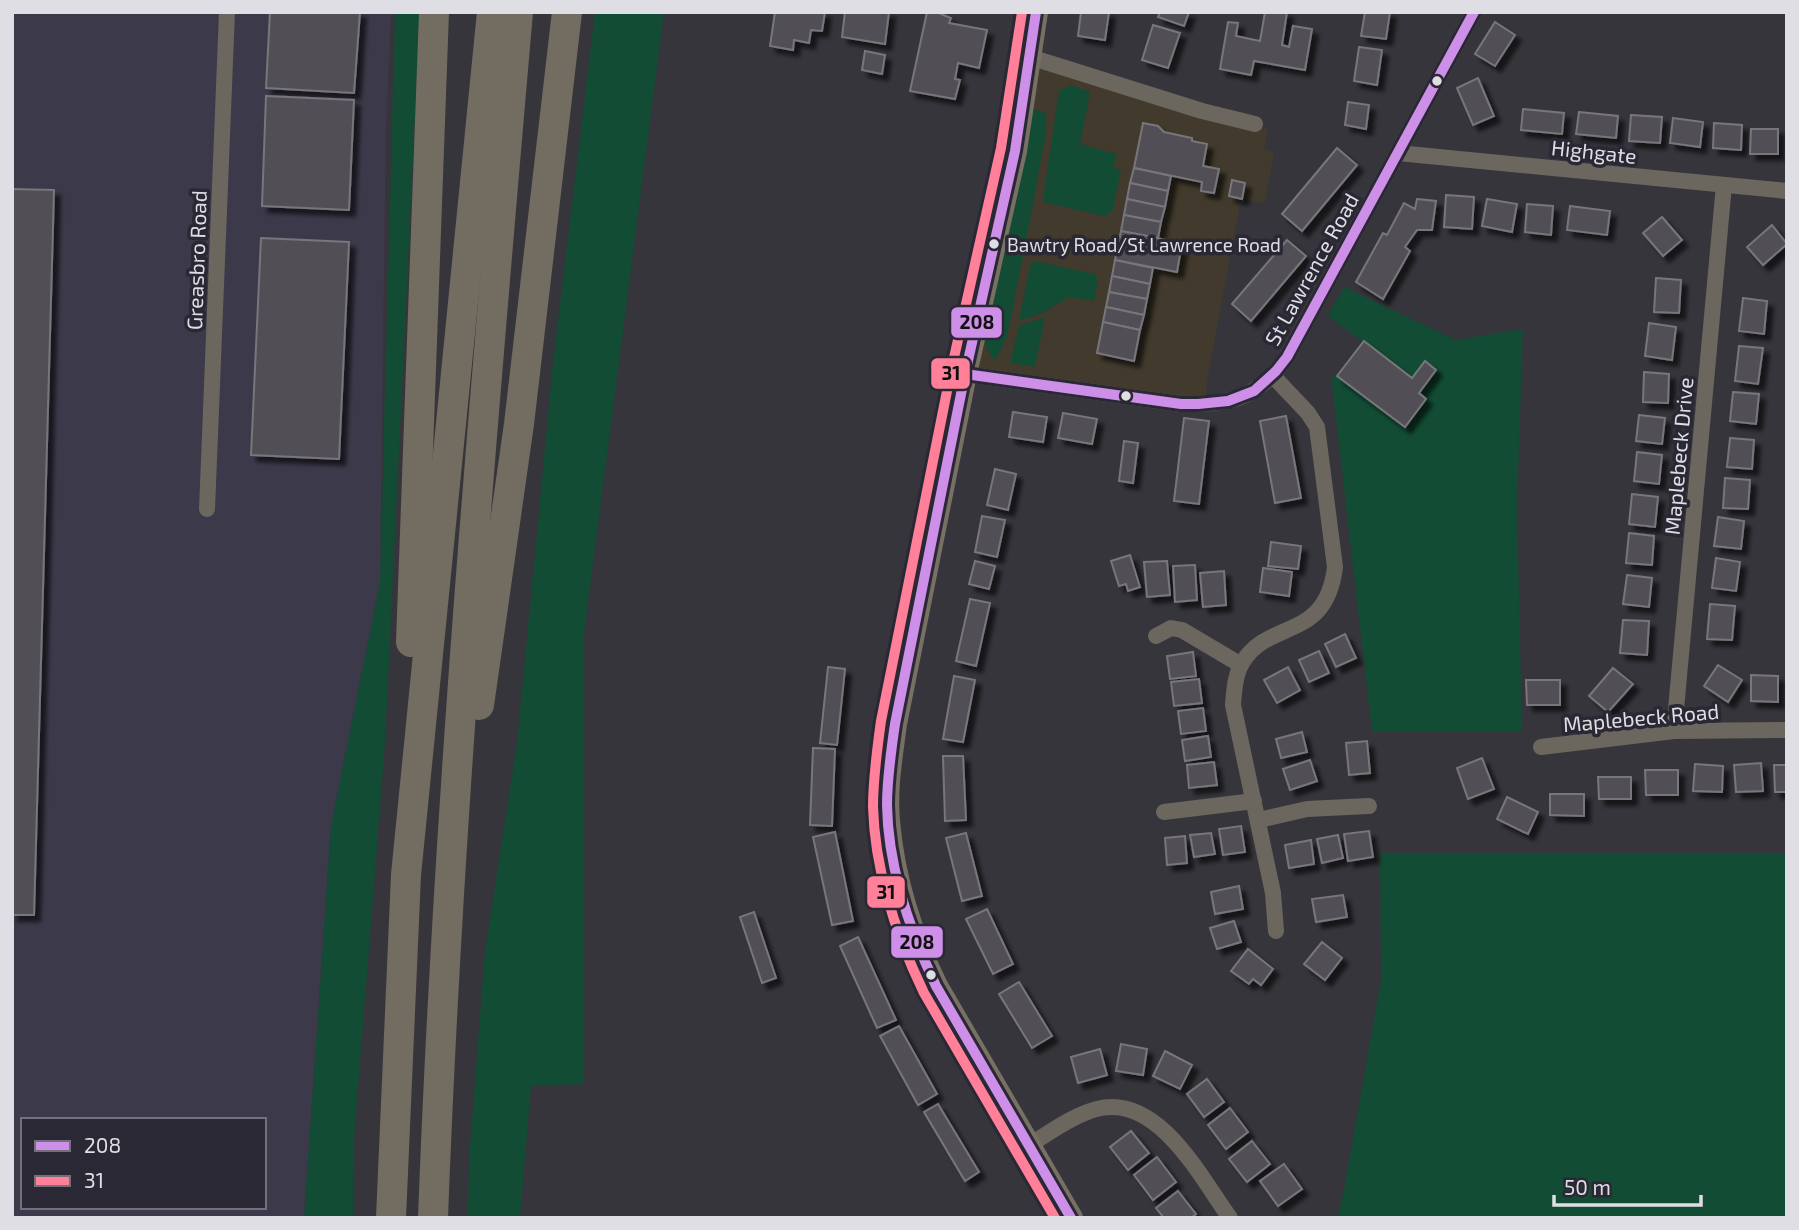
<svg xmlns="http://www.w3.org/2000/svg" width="1799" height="1230" viewBox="0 0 1799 1230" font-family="'Exo 2',sans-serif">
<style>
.commercial{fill:#423a2c}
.built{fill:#3c394a;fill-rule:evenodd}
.green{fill:#124c34}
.building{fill:#514f54;stroke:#77767b;stroke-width:2;filter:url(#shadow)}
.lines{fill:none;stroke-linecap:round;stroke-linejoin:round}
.minor{stroke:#6b665e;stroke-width:16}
.primary{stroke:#777063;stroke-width:24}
.motorway{stroke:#736c60;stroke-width:30}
.bus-1-casing{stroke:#2a2834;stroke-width:16}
.bus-2-casing{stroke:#2a2834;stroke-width:16}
.bus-1{stroke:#ce8fe9;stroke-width:10}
.bus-2{stroke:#ff8098;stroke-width:10}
.bus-dot{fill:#dfdee5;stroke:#2a2834;stroke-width:2.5}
.labels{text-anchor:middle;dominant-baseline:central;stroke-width:7;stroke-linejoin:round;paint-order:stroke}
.bus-label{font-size:19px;fill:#dfdee5;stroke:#2a2834;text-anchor:start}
.street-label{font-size:21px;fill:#dfdee5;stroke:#2a2834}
.line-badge{stroke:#2a2834;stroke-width:2.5}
.pale-badge-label{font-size:19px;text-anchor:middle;font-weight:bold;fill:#111}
</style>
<defs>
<filter id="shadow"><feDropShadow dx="6" dy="6" stdDeviation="2" flood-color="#0009"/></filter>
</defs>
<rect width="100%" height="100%" fill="#36353b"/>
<path class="commercial" d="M1030,57L1268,128L1264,149L1274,152L1265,203L1241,199L1208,375L1205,405L965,374Z"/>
<path class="built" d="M12,12H391L386,129L380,582L331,826L304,1218H12ZM23,1120H264V1207H23Z"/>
<g class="green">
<path d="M395,12H420L385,743L354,1140L353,1218H304L331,826L380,582Z"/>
<path d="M595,12H664L583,641V1084L531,1086L520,1218H468L469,1159L485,951L517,743L553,363Z"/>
<path d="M1071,85L1090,92L1080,144L1117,154L1113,167L1121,170L1113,210L1105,216L1046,203L1043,200L1059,91Z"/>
<path d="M1033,109L1046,113V133L1026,240L1006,235Z"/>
<path d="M1002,252L1023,256L1007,337L995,361L986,347L984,338Z"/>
<path d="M1035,261L1095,274L1098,281L1094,301L1069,297L1042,313L1019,321L1030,266Z"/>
<path d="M1344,287L1456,340L1523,329L1517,505L1522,731L1372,732L1331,375L1337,376L1405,427L1426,399L1419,393L1412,378L1328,316Z"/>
<path d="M1045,317L1035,367L1010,363L1019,326Z"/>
<path d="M1380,853H1787V1218H1337L1343,1195L1381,980Z"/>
</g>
<g class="building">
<path d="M270,12H360L354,93L266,88Z"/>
<path d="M775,12H825L822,31L811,30L809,43L794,40L793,50L770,46Z"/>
<path d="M845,12H889L885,44L842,37Z"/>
<path d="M927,12H936L951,18L949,23L987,30L979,68L958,63L955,79L960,80L955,99L910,91Z"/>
<path d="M1081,12H1109L1105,40L1078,36Z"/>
<path d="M1160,12H1189L1184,26L1158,17Z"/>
<path d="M1265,12H1287L1282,45L1289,47L1293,26L1312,29L1305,70L1254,61L1251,75L1220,69L1228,22L1238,23L1236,36L1260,41Z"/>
<path d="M1365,12H1390L1386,39L1361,36Z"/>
<path d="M1495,22L1515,35L1495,66L1475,54Z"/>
<path d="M1153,25L1180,33L1168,68L1142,60Z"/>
<path d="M1359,47L1382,50L1377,85L1354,81Z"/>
<path d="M865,51L885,55L882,74L862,70Z"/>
<path d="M1478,78L1494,116L1473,125L1457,88Z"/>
<path d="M266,96L354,100L349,210L262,206Z"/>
<path d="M1348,102L1369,105L1366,129L1345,125Z"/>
<path d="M1523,109L1564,113L1562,134L1521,130Z"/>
<path d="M1579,112L1618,116L1616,138L1576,134Z"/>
<path d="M1631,115L1662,117L1660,143L1629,141Z"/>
<path d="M1673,118L1703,122L1700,147L1670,143Z"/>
<path d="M1143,123L1158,126L1164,132L1192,138V141L1207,144L1203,166L1219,169L1214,193L1201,191L1202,182L1134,168Z"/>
<path d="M1714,123L1742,125L1741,150L1713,148Z"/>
<path d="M1751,129H1778V154H1750Z"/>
<path d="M1337,148L1357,165L1302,231L1282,214Z"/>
<path d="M1134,168L1171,176L1168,191L1130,183Z"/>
<path d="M1232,180L1245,183L1242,199L1229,196Z"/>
<path d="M1130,183L1168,191L1165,207L1127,199Z"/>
<path d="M12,189L54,190L34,915H12Z"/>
<path d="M1446,195L1474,197L1472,229L1444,227Z"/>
<path d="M1127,199L1165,207L1161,222L1124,215Z"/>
<path d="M1417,199L1436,201L1432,230H1417L1405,247L1410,251L1383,299L1356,282L1383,233L1387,235L1404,203L1415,209Z"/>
<path d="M1487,199L1517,204L1512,232L1482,226Z"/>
<path d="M1527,204L1553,206L1551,235L1525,232Z"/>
<path d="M1570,206L1610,211L1607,235L1567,230Z"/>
<path d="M1124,215L1161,222L1158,238L1121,231Z"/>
<path d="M1662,217L1682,240L1663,256L1643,233Z"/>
<path d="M1772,225L1787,244L1763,265L1747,247Z"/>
<path d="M1121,231L1182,243L1177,272L1115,260Z"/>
<path d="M261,238L349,242L339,459L251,455Z"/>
<path d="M1287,240L1306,256L1251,321L1232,304Z"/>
<path d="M1115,260L1153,268L1150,284L1112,276Z"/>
<path d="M1112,276L1150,284L1147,299L1109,292Z"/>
<path d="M1656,278L1681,280L1679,313L1654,312Z"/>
<path d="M1109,292L1147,299L1144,315L1106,307Z"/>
<path d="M1743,298L1767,301L1764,334L1739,331Z"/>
<path d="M1106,307L1144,315L1140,330L1103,322Z"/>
<path d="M1103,322L1140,330L1134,361L1097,353Z"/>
<path d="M1649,323L1676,327L1672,360L1645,356Z"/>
<path d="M1364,341L1412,378L1425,361L1436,370L1419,393L1426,399L1405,427L1337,376Z"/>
<path d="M1739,346L1763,348L1758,384L1735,381Z"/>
<path d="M1644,372L1669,374L1668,403L1643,402Z"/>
<path d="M1733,392L1759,394L1756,424L1730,421Z"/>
<path d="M1013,412L1047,417L1043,442L1009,437Z"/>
<path d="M1063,413L1097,419L1092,444L1058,438Z"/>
<path d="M1639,415L1665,418L1662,444L1636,441Z"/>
<path d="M1286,416L1301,498L1275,503L1260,421Z"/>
<path d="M1184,418L1209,421L1199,504L1174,501Z"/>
<path d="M1730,438L1754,440L1752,469L1727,467Z"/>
<path d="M1124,441L1138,443L1133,483L1119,481Z"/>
<path d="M1637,452L1662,455L1659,484L1634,481Z"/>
<path d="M995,469L1016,474L1008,510L987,505Z"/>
<path d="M1725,478L1750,480L1748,509L1723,508Z"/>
<path d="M1632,494L1658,497L1655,527L1629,524Z"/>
<path d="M982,516L1005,520L997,557L975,552Z"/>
<path d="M1718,517L1744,521L1741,549L1714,546Z"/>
<path d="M1629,533L1654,536L1652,565L1626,563Z"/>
<path d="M1271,542L1301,546L1298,569L1268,566Z"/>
<path d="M1130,555L1140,587L1128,591L1126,584L1119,586L1111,561Z"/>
<path d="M1716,558L1740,562L1736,591L1712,588Z"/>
<path d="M975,561L995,566L989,589L969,584Z"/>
<path d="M1167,561L1170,595L1147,597L1144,562Z"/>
<path d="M1195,565L1197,600L1175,602L1173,566Z"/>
<path d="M1263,568L1292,572L1289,596L1260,592Z"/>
<path d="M1224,571L1226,605L1203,607L1200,573Z"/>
<path d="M1627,575L1652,578L1649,607L1623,604Z"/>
<path d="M970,599L990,603L976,666L956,661Z"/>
<path d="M1710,604L1735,606L1732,640L1707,639Z"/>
<path d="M1623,620L1649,621L1647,655L1620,653Z"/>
<path d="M1345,634L1356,658L1336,667L1325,644Z"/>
<path d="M1319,651L1329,673L1309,682L1299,660Z"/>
<path d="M1193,652L1196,676L1170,679L1167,656Z"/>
<path d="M1718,665L1742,680L1728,702L1704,686Z"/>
<path d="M828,667L845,669L837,745L820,743Z"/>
<path d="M1288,667L1300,690L1277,703L1264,680Z"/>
<path d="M1613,668L1633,684L1608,712L1589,696Z"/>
<path d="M1751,675L1778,676V702L1751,701Z"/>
<path d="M954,676L975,680L963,742L943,739Z"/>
<path d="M1199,679L1202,703L1174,706L1171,682Z"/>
<path d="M1526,680H1560V705H1527Z"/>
<path d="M1203,708L1206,731L1181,734L1178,711Z"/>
<path d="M1302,732L1307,752L1281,758L1276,739Z"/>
<path d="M1208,736L1211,757L1185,761L1182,740Z"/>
<path d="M1367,741L1370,773L1349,775L1346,743Z"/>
<path d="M813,748L835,749L832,826L810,825Z"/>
<path d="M943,756H963L966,820L945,821Z"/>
<path d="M1482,758L1494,789L1468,799L1457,768Z"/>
<path d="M1310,760L1317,781L1290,790L1283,769Z"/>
<path d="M1214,762L1217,785L1189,788L1187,765Z"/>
<path d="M1761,763L1763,791L1736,792L1734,765Z"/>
<path d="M1695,764L1723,766L1722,792L1693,791Z"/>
<path d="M1774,765H1787V792H1775Z"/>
<path d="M1645,770H1678V795H1646Z"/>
<path d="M1598,777H1631V799H1599Z"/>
<path d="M1550,794H1584V816L1550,815Z"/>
<path d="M1507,797L1538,812L1528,834L1497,819Z"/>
<path d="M1241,826L1245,852L1223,855L1219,829Z"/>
<path d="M1369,831L1373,857L1348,861L1344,834Z"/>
<path d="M835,832L853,921L832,925L813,837Z"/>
<path d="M966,833L982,896L962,901L946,838Z"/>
<path d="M1211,833L1215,854L1194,857L1190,835Z"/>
<path d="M1338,835L1343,858L1322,863L1317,839Z"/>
<path d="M1185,836L1187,863L1167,865L1165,838Z"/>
<path d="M1311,840L1314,864L1289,868L1285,845Z"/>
<path d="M1239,886L1243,909L1215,914L1211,892Z"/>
<path d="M1343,895L1347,917L1316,922L1312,899Z"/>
<path d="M987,909L1013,964L993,974L966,919Z"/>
<path d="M754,912L776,978L762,983L740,917Z"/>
<path d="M1234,921L1241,942L1217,949L1210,928Z"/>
<path d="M858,937L896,1020L877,1028L840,946Z"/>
<path d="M1322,942L1342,958L1325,980L1304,964Z"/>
<path d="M1248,949L1273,969L1261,985L1253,979L1249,984L1231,971Z"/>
<path d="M1019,982L1052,1036L1032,1048L999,994Z"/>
<path d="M899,1026L937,1094L918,1105L880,1036Z"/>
<path d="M1121,1044L1147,1049L1143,1075L1116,1071Z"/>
<path d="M1100,1049L1107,1075L1078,1083L1071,1057Z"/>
<path d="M1165,1051L1192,1065L1180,1089L1153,1076Z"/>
<path d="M1207,1079L1224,1102L1204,1117L1187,1094Z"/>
<path d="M938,1104L979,1172L965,1181L924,1112Z"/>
<path d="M1230,1108L1248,1132L1226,1149L1208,1125Z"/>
<path d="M1131,1131L1149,1153L1128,1170L1110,1147Z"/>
<path d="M1252,1141L1270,1164L1247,1182L1229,1159Z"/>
<path d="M1157,1157L1176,1182L1153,1200L1134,1175Z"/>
<path d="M1284,1164L1302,1189L1278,1206L1260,1181Z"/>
<path d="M1178,1191L1196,1214L1191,1218H1164L1156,1208Z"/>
</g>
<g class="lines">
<g class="minor">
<path d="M1030,57L1202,111L1255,124"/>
<path d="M1398,153L1787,191"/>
<path d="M965,374L1181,404C1230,405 1258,399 1287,357L1474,12"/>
<path d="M1273,376L1308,413L1317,427L1335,567C1326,642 1269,618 1242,663C1235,675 1234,692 1233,705L1273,893L1276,931"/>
<path d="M207,509L227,12"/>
<path d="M1156,636L1171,628L1182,630L1241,665"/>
<path d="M1674,731L1724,185"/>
<path d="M1541,747L1674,731L1787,730"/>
<path d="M1164,812L1254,801"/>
<path d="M1259,820L1307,809L1369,806"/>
<path d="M1029,1145C1051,1132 1076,1113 1101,1108C1160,1097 1201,1178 1230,1218"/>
</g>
<path class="primary" d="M1036,12L1015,151L965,374L895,724C891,755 885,788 888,821C893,880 910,933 936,986L1071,1218"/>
<g class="motorway">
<path d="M411,642L434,12"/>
<path d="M479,705L519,424L567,12"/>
<path d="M391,1218L406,875L492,12"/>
<path d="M433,1218C448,815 483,414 518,12"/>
</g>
<g class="bus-1-casing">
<g id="bus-1">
<path d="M1036,12L1015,151L965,374L895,724C891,751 887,778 887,805C888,868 909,929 936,986L1071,1218"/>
<path d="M965,374L1181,404H1198L1228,401L1254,391L1276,371L1287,357L1474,12"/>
</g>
</g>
<g class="bus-2-casing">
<path id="bus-2" d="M1022,12L1001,148L951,371L881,721C877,750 873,778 873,807C875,872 896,935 924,993L1055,1218"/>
</g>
<use href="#bus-1" class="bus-1"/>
<use href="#bus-2" class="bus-2"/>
</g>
<g class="bus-dot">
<circle cx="1437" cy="81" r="6"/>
<circle cx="994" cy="244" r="6"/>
<circle cx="1126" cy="396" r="6"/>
<circle cx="931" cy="975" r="6"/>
</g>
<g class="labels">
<g class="bus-label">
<text x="1007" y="244">Bawtry Road/St Lawrence Road</text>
</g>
<g class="street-label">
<text transform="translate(1594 151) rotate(6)">Highgate</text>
<text transform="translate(196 260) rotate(-88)">Greasbro Road</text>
<text transform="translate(1311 269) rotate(-61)">St Lawrence Road</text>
<text transform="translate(1678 456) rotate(-85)">Maplebeck Drive</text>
<text transform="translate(1641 717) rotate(-5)">Maplebeck Road</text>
</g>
</g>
<g class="line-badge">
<rect x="950" y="306" width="53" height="33" rx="7" fill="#ce8fe9"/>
<rect x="930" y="357" width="41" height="33" rx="7" fill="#ff8098"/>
<rect x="866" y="875" width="40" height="34" rx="7" fill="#ff8098"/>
<rect x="890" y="925" width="54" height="34" rx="7" fill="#ce8fe9"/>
</g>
<g class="pale-badge-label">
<text x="977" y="329">208</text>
<text x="951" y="380">31</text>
<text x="886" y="899">31</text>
<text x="917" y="949">208</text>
</g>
<rect width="1799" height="1230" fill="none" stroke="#dfdee5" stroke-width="28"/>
<rect x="21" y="1118" width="245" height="91" fill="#2a2834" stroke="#72717b" stroke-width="2"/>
<rect x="35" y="1141" width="35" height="10" fill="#ce8fe9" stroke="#72717b" stroke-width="2"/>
<text x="84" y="1153" font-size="21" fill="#dfdee5">208</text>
<rect x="35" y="1176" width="35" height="10" fill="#ff8098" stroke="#72717b" stroke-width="2"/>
<text x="84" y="1188" font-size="21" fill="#dfdee5">31</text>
<path d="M1554 1195v10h147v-10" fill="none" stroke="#dfdee5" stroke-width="3.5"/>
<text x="1564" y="1195" font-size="21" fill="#dfdee5" stroke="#2a2834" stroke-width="5" paint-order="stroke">50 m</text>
</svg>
